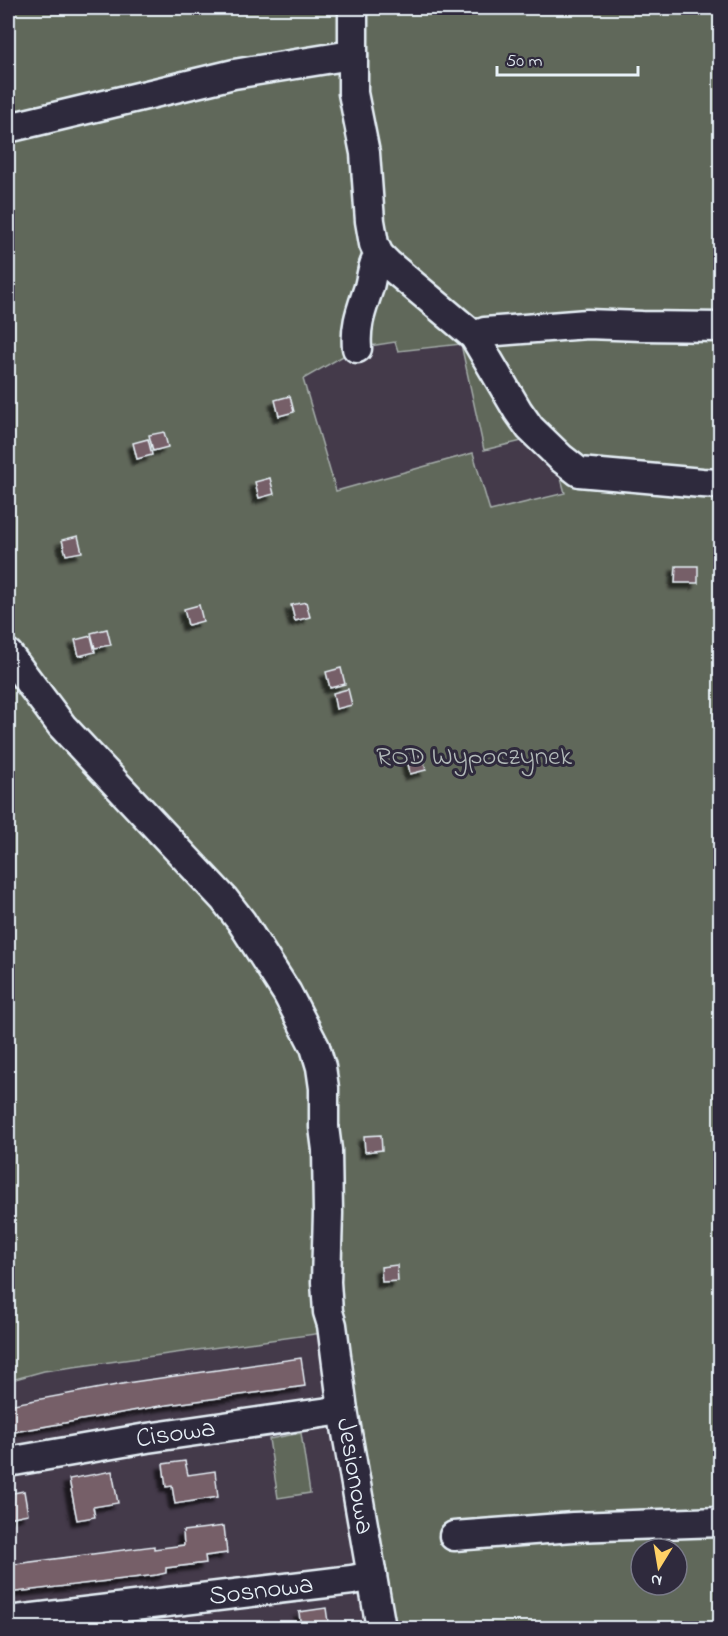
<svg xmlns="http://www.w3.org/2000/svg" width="728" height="1636" viewBox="0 0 728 1636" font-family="'Indie Flower',sans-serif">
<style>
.green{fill:#60675a;stroke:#a4aca9;stroke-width:1.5;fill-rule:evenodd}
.building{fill:#765e68;stroke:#e8f1f8;stroke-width:1.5;filter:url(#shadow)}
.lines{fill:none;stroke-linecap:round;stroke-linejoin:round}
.minor-casing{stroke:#e8f1f8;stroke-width:33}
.minor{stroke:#2f2a3d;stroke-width:28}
.labels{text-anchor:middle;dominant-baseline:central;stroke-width:6;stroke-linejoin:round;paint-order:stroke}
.park-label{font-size:27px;fill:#b2bab9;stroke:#2f2a3d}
.street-label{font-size:27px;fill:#e8f1f8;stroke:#2f2a3d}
</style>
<defs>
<filter id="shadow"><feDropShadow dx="-5.5" dy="5.5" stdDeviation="1.5" flood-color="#0009"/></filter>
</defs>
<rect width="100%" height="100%" fill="#443a4a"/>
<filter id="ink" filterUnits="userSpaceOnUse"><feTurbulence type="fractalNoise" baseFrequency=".0167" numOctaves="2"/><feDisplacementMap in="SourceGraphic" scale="12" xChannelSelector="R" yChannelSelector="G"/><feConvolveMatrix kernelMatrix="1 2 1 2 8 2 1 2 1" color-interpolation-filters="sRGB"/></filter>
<g filter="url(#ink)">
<g class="green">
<path d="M8,8H720V1628H391L344,1330L44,1371L8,1381ZM395,342L398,351L461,344L484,450L526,440L556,460L565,493L490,511L473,453L336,491L303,379L357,348ZM641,1549H677V1585H641Z"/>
<path d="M301,1433L310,1493L278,1498L269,1439Z"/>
</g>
<g class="building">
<path d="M290,396L294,412L279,416L275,400Z"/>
<path d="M164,432L168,447L153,451L149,435Z"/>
<path d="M148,439L152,455L137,459L133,443Z"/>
<path d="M270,478L274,494L259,498L255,482Z"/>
<path d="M78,536L82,552L66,555L62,540Z"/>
<path d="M676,566H698V583H675Z"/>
<path d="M306,602L310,617L295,621L291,605Z"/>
<path d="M199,605L203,621L188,625L184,609Z"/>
<path d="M107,629L111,645L95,648L91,633Z"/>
<path d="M91,636L95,652L79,656L75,640Z"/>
<path d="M341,668L345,684L330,688L326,672Z"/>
<path d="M348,689L352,705L336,709L333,693Z"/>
<path d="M422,755L426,770L410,774L407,758Z"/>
<path d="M381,1135L382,1150L365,1152L364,1136Z"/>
<path d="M397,1265L398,1281L382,1282L381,1267Z"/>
<path d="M301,1358L305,1386L160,1406L8,1433V1405L133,1382Z"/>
<path d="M185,1461L188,1475L215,1471L218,1497L175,1504L172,1486L166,1487L163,1464Z"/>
<path d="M112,1471L118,1503L93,1507L95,1517L77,1520L69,1479Z"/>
<path d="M24,1491L28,1514L8,1518V1494Z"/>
<path d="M224,1526L227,1553L205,1556L206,1563L166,1568V1573L157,1575L8,1593V1565L154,1546V1549L184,1545L183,1531Z"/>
<path d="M326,1608L329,1629H301L299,1612Z"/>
</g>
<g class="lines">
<g class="minor-casing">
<g id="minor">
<path d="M353,8V93L365,153L370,221L374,244L379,255L388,264L474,336L518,411L530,428L561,458L579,472L702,483L720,484"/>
<path d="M8,128L234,74L339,57L353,56"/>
<path d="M474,336L485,332L587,324L642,326L720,327"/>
<path d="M357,348C355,324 362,309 369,287C372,276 372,265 379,255"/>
<path id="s1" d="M8,654L62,726L224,899L241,921L287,993L315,1047L321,1067L324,1088V1127L327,1150L328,1213L326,1282L328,1312L332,1325L343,1410L381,1628"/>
<path id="s2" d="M8,1462L147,1438L343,1410"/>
<path d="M454,1536L573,1527L720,1522"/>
<path id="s3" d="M8,1621L352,1580L372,1576"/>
</g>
</g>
<use href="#minor" class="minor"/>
</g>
</g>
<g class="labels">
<g class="park-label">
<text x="474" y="757">ROD Wypoczynek</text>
</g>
<g class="street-label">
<text stroke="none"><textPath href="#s2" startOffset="170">Cisowa</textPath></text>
<text stroke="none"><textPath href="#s1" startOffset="934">Jesionowa</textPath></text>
<text stroke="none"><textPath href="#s3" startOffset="255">Sosnowa</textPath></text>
</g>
</g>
<rect width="728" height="1636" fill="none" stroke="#2f2a3d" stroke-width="30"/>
<rect x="15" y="15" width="698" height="1606" fill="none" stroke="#e8f1f8" stroke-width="2" filter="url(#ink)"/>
<g transform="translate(659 1567) rotate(191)"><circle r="28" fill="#2f2a3d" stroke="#797a88" stroke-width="1.5"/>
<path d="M0-4.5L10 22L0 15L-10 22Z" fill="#ffd166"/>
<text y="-9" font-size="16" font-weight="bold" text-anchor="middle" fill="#e8f1f8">N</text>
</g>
<path d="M497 66v9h141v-9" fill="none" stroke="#e8f1f8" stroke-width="3"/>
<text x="506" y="66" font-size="18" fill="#e8f1f8" stroke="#2f2a3d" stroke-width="4.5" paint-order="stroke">50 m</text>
</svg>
